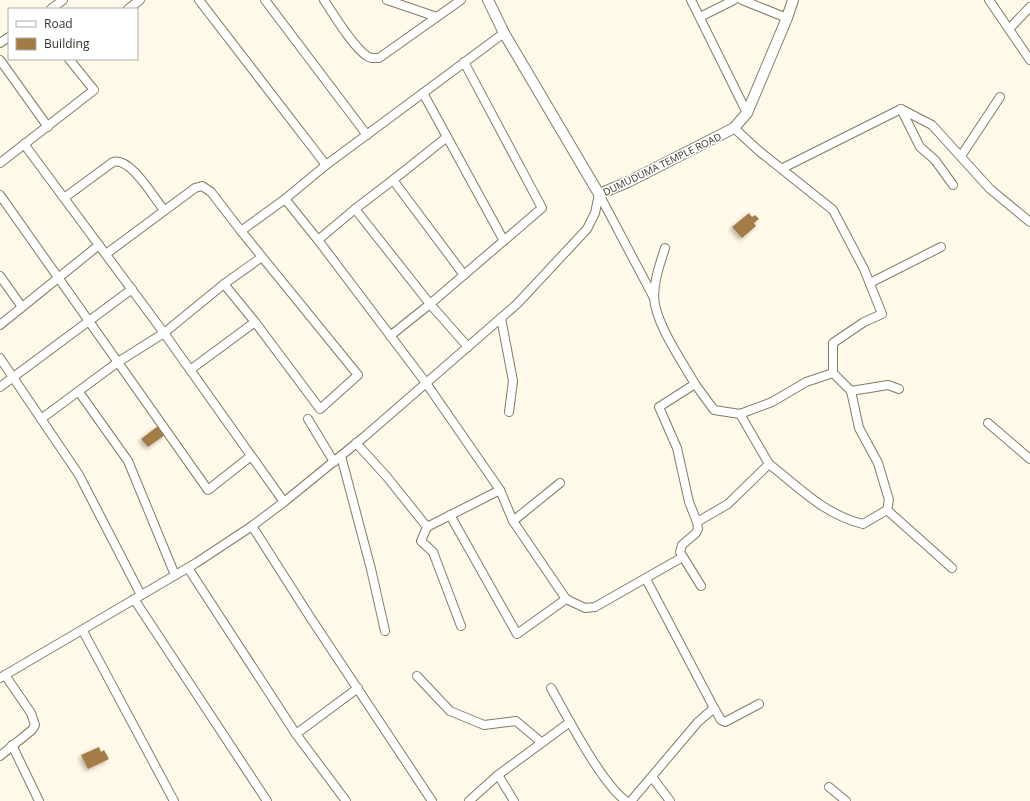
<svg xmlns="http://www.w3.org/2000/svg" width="1030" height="801" viewBox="0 0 1030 801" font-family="'Open Sans',sans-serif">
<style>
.building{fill:#a37b47;filter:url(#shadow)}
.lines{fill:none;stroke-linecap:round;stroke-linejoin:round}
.minor-casing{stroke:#837b64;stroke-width:10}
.tertiary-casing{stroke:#837b64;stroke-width:12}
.minor{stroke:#fff;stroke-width:8}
.tertiary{stroke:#fff;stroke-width:10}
.labels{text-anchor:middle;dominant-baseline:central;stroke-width:3;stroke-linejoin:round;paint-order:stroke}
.street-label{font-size:10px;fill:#373329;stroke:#fff}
</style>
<defs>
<filter id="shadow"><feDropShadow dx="-2.5" dy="2.5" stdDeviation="2" flood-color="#0004"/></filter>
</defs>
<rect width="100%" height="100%" fill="#fef9e9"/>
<g class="building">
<path d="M749,213L752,217L755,215L759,219L754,223L756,226L742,238L732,227Z"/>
<path d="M158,426L165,435L148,447L141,439Z"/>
<path d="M99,747L101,752L104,750L109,759L88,769L81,755Z"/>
</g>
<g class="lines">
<g class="minor-casing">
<g id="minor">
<path d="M199,0L326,165L504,33"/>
<path d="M265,0L367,135"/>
<path d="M324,0C334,15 353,47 367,56C371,59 374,58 379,58L461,0"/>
<path d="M387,0L437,17"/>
<path d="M691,0L747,113"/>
<path d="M742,0L787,18"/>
<path d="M989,0L1030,60"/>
<path d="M51,9L63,0"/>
<path d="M128,9L140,0"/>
<path d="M700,17L734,0"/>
<path d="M1009,29L1030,7"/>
<path d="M0,43L9,37"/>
<path d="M0,60L48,127"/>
<path d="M464,62L542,208L430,304L468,347"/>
<path d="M423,93L504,241"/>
<path d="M901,109L932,125L990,189L1030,222"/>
<path d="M447,137L393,180L464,275"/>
<path d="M24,144L164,333L284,502"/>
<path d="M961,156L1000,97"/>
<path d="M0,163L94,90L69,59"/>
<path d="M783,168L901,109L920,147L935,160L953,185"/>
<path d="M599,194L654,298"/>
<path d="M0,195L208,490L251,456"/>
<path d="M64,198L113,162C131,157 153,197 164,210"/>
<path d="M285,199L326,165"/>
<path d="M355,209L318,240L426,383L500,490L427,527"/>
<path d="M665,248C660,264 654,280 654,297C655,323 682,361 695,384L659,407L677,448L689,502L697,522L698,529L696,533L682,545L680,552L701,586"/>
<path d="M106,254L195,188L202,186L211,192L241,231"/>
<path d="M0,276L22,307"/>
<path d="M870,283L941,247"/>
<path d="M224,284L262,257"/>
<path d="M501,318L513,381L509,412"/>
<path d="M0,325L99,245"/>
<path d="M390,336L430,304L355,209L393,180"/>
<path d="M0,358L79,475L141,595"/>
<path d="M190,370L255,322L320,409L358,375L241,231L285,199L318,240"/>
<path d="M695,384L714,410L740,414L772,402L806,382L833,373"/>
<path d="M0,387L132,289"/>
<path d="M851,391L888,385L899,389"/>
<path d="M79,392L128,461L175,575"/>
<path d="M740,414L769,464"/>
<path d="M41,419L118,362L164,333L224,284L255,322"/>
<path d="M308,419L334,462"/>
<path d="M988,423L1030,459"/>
<path d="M356,443L387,477L427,527L421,541L433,552L461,626"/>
<path d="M341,456L371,569L385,631"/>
<path d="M500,490L513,521L566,599L585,608L595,607L681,558"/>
<path d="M887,510L952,568"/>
<path d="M450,515L517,634L566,599"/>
<path d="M513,521L560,483"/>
<path d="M697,522L728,504L769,464C800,488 823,514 863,524L887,510L889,500L878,463L859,428L851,391L833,373V343L864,322L882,314L864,269L833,210L759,151L734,128"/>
<path d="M252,526L310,617L432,801"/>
<path d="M188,568L296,734L346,801"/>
<path d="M646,579L714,708"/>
<path d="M134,599L267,801"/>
<path d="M83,631L174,801"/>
<path d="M417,676L450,711L484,725L516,721L541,742"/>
<path d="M0,678L196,563L252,526L284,502L364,437L517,304L587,229L595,213L599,194"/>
<path d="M551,688C567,716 601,783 626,801"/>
<path d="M296,734L358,688"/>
<path d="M12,745L39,801"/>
<path d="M0,756L32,730L35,725L31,713L5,675"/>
<path d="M498,775L514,801"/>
<path d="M652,777L670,801"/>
<path d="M829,787L846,801"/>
<path d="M469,801L498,775L570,722"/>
<path d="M631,801L698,722L714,708L721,720L725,722L759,704"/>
</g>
</g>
<g class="tertiary-casing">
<path id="tertiary" d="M488,0L504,33L599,194L628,182L734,128L747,113L787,18L793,0"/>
</g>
<use href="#minor" class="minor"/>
<use href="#tertiary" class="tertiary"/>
</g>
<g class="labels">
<g class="street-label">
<text transform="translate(662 164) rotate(-26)">DUMUDUMA TEMPLE ROAD</text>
</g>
</g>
<rect x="8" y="8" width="130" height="52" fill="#ffffff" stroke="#afada9"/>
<rect x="16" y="21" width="20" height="6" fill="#ffffff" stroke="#afada9"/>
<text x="44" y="28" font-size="12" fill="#373329">Road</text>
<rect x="16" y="38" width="20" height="12" fill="#a37b47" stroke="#afada9"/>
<text x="44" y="48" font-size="12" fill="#373329">Building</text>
</svg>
